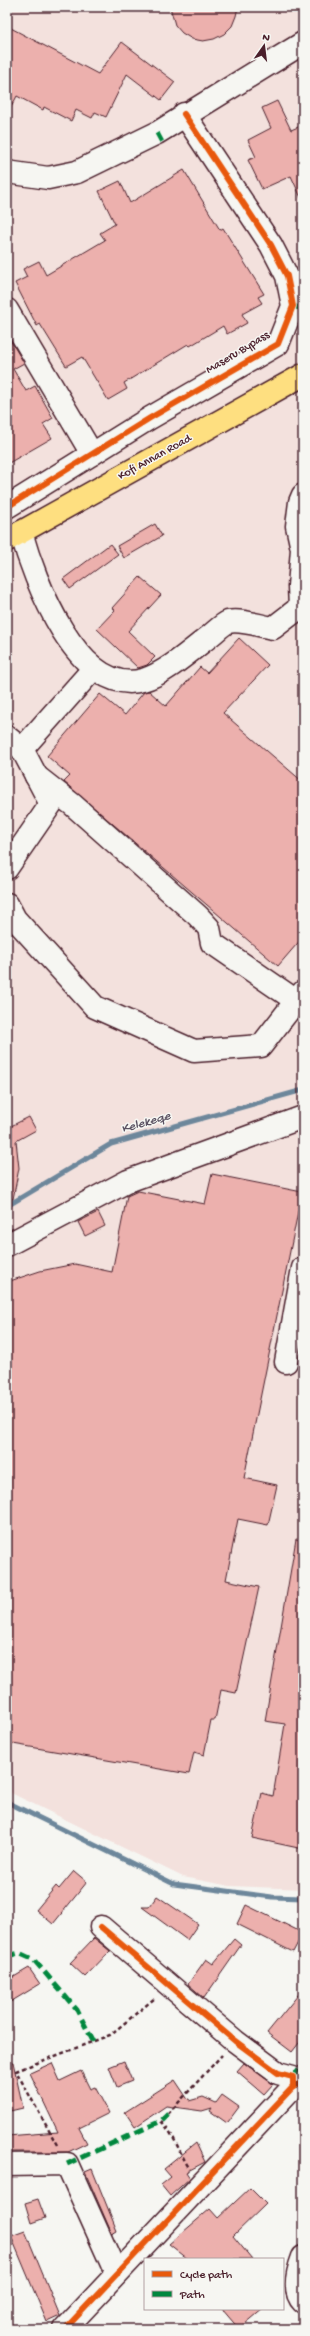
<svg xmlns="http://www.w3.org/2000/svg" width="310" height="2336" viewBox="0 0 310 2336" font-family="'Gochi Hand',sans-serif">
<style>
.built{fill:#f3e1dd}
.lines{fill:none;stroke-linecap:round;stroke-linejoin:round}
.stream{stroke:#6d879b;stroke-width:5}
.building{fill:#ecb0ad;stroke:#4a1f2b}
.minor-casing{stroke:#4a1f2b;stroke-width:25}
.major-casing{stroke:#4a1f2b;stroke-width:25}
.path{stroke:#4a1f2b;stroke-width:2.5;stroke-dasharray:4 3;stroke-linecap:butt}
.minor{stroke:#f6f6f2;stroke-width:22}
.major{stroke:#fedf80;stroke-width:22}
.quiet{stroke:#00873e;stroke-width:5;stroke-dasharray:10 5;stroke-linecap:butt}
.cycleway-casing{stroke:#f6f6f2;stroke-width:8}
.cycleway{stroke:#e8590c;stroke-width:6}
.labels{text-anchor:middle;dominant-baseline:central;stroke-width:3;stroke-linejoin:round;paint-order:stroke}
.street-label{font-size:12px;fill:#4a1f2b;stroke:#f6f6f2}
.water-label{font-size:13px;font-style:italic;fill:#5c5363;stroke:#f6f6f2}
</style>
<rect width="100%" height="100%" fill="#f6f6f2"/>
<filter id="ink" filterUnits="userSpaceOnUse"><feTurbulence type="fractalNoise" baseFrequency=".025" numOctaves="2"/><feDisplacementMap in="SourceGraphic" scale="8" xChannelSelector="R" yChannelSelector="G"/><feConvolveMatrix kernelMatrix="1 2 1 2 8 2 1 2 1" color-interpolation-filters="sRGB"/></filter>
<g filter="url(#ink)">
<path class="built" d="M7,7H303V1889L230,1886L183,1877L7,1791Z"/>
<g class="lines">
<g class="stream">
<path d="M7,1206L111,1144L303,1090"/>
<path d="M7,1802L174,1884L272,1897L303,1898"/>
</g>
</g>
<g class="building">
<path d="M170,7H238L236,16L232,26L224,34L214,39L203,41L192,39L182,33L175,25Z"/>
<path d="M7,26L98,74L122,42L175,82L161,100L127,74L106,117L95,112L92,118L76,110L71,121L44,107L43,110L17,96L7,115Z"/>
<path d="M277,101L291,130L303,125V202L291,176L262,189L248,160L256,157L248,140L271,128L262,108Z"/>
<path d="M184,170L220,230L223,228L264,294L258,297L262,303L242,314L247,323L227,334L223,326L190,346L188,344L124,383L127,389L108,400L82,357L66,366L40,324L37,326L15,283L27,277L23,269L39,261L46,275L105,240L100,233L115,224L99,191L120,181L130,203Z"/>
<path d="M7,335L24,363L13,369L26,391L35,386L53,418L43,424L52,438L7,464Z"/>
<path d="M155,524L162,536L124,558L117,546Z"/>
<path d="M110,544L118,554L70,589L63,579Z"/>
<path d="M140,577L161,595L128,631L155,657L147,665L138,668L97,629L115,610L112,608Z"/>
<path d="M239,638L268,665L223,713L303,782V937L278,966L64,782L70,776L47,756L100,694L125,715L144,692L149,691L166,706L200,667L207,673Z"/>
<path d="M29,1117L36,1130L16,1141L19,1168L13,1199H7V1128Z"/>
<path d="M212,1174L302,1192L244,1478L277,1485L268,1525L238,1519L226,1580L259,1587L236,1693L221,1690L215,1720H211L204,1755L194,1752L189,1774L7,1743V1282L40,1271L75,1264L112,1272L127,1196L138,1191L205,1204Z"/>
<path d="M98,1212L105,1226L85,1236L78,1222Z"/>
<path d="M296,1539L303,1540V1849L252,1838L262,1793L273,1796L285,1724L265,1721Z"/>
<path d="M74,1871L87,1882L53,1924L36,1910L56,1886L59,1889Z"/>
<path d="M157,1896L198,1924L187,1940L142,1907H149Z"/>
<path d="M246,1905L303,1933L293,1952L237,1924Z"/>
<path d="M94,1938L110,1951L85,1977L70,1963Z"/>
<path d="M234,1939L241,1945L204,1998L188,1984L206,1959L213,1964Z"/>
<path d="M29,1968L40,1984L7,2004V1981Z"/>
<path d="M303,1989V2038L292,2052L267,2033Z"/>
<path d="M124,2061L132,2081L117,2087L109,2067Z"/>
<path d="M13,2062L23,2108L10,2111L7,2096V2063Z"/>
<path d="M52,2063L60,2081L81,2071L90,2089L95,2087L109,2113L79,2128L87,2143L68,2152H7V2136L58,2132L30,2073Z"/>
<path d="M244,2063L273,2084L264,2094L237,2071Z"/>
<path d="M175,2080L189,2101L203,2097L216,2103L222,2095L239,2107L227,2123L210,2111L212,2108L202,2111L166,2106L135,2127L125,2112Z"/>
<path d="M196,2143L205,2162L186,2172L190,2178L170,2196L161,2185L171,2177L164,2169Z"/>
<path d="M92,2169L117,2231L112,2234L85,2172Z"/>
<path d="M250,2188L266,2204L233,2236L252,2259H188L169,2244L210,2209L218,2218Z"/>
<path d="M38,2199L45,2218L31,2223L25,2203Z"/>
<path d="M25,2231L60,2316L47,2322L11,2236Z"/>
<path d="M222,2309H263L239,2329Z"/>
</g>
<g class="lines">
<g class="minor-casing">
<g id="minor">
<path d="M7,172L48,178L77,172L157,133L303,43"/>
<path d="M7,310L92,454"/>
<path d="M7,507L150,418L278,344L293,306L287,276L271,245L184,114"/>
<path d="M21,532C34,579 78,698 143,680C165,674 193,649 211,635C216,631 223,624 228,622C241,619 260,626 273,628L303,605"/>
<path d="M300,608L299,586L302,549L297,526L300,502L303,495"/>
<path d="M7,737L22,749L51,804L7,868"/>
<path d="M22,749L94,668"/>
<path d="M36,776L73,805L198,916L209,928L212,943L295,1000"/>
<path d="M7,904L15,919L95,1007L194,1051L261,1046L303,992"/>
<path d="M7,1245L128,1181L303,1117"/>
<path d="M286,1362L303,1268"/>
<path d="M101,1927L235,2041L278,2073L293,2077V2087"/>
<path d="M7,2165L67,2164L116,2273"/>
<path d="M303,2257C298,2270 292,2291 303,2302"/>
<path d="M65,2329L293,2087L303,2083"/>
</g>
</g>
<g class="major-casing">
<path id="major" d="M7,540L303,375"/>
</g>
<g class="path">
<path d="M168,2114L222,2055"/>
<path d="M161,2121C175,2135 179,2153 190,2169"/>
<path d="M57,2145L16,2071L110,2035L155,1998"/>
</g>
<use href="#minor" class="minor"/>
<use href="#major" class="major"/>
<g class="quiet">
<path d="M157,133L164,146"/>
<path d="M293,306L303,309"/>
<path d="M7,1956L19,1953L34,1960L77,2010L93,2041"/>
<path d="M293,2077L303,2063"/>
<path d="M67,2164L161,2121L168,2114"/>
</g>
<g class="cycleway-casing">
<g id="cycleway">
<path d="M7,507L150,418L278,344L293,306L287,276L271,245L184,114"/>
<path d="M101,1927L235,2041L278,2073L293,2077V2087"/>
<path d="M65,2329L293,2087L303,2083"/>
</g>
</g>
<use href="#cycleway" class="cycleway"/>
</g>
</g>
<g class="labels">
<g class="street-label">
<text transform="translate(238 353) rotate(-31)">Maseru Bypass</text>
<text transform="translate(155 458) rotate(-29)">Kofi Annan Road</text>
</g>
<g class="water-label">
<text transform="translate(146 1123) rotate(-16)">Kelekeqe</text>
</g>
</g>
<rect width="310" height="2336" fill="none" stroke="#f6f6f2" stroke-width="24"/>
<rect x="12" y="12" width="286" height="2312" fill="none" stroke="#4a1f2b" stroke-width="1.5" filter="url(#ink)"/>
<rect x="144" y="2258" width="140" height="52" fill="#f6f6f2" stroke="#b1a0a2"/>
<rect x="152" y="2271" width="20" height="6" fill="#e8590c" stroke="#b1a0a2"/>
<text x="180" y="2278" font-size="12" fill="#4a1f2b">Cycle path</text>
<rect x="152" y="2291" width="20" height="6" fill="#00873e" stroke="#b1a0a2"/>
<text x="180" y="2298" font-size="12" fill="#4a1f2b">Path</text>
<g transform="translate(264 46) rotate(14)" stroke="#f6f6f2" stroke-width="3" paint-order="stroke">
<path d="M0-3L7 15L0 10L-7 15Z" fill="#4a1f2b"/>
<text y="-6" font-size="11" font-weight="bold" text-anchor="middle" fill="#4a1f2b">N</text>
</g>
</svg>
